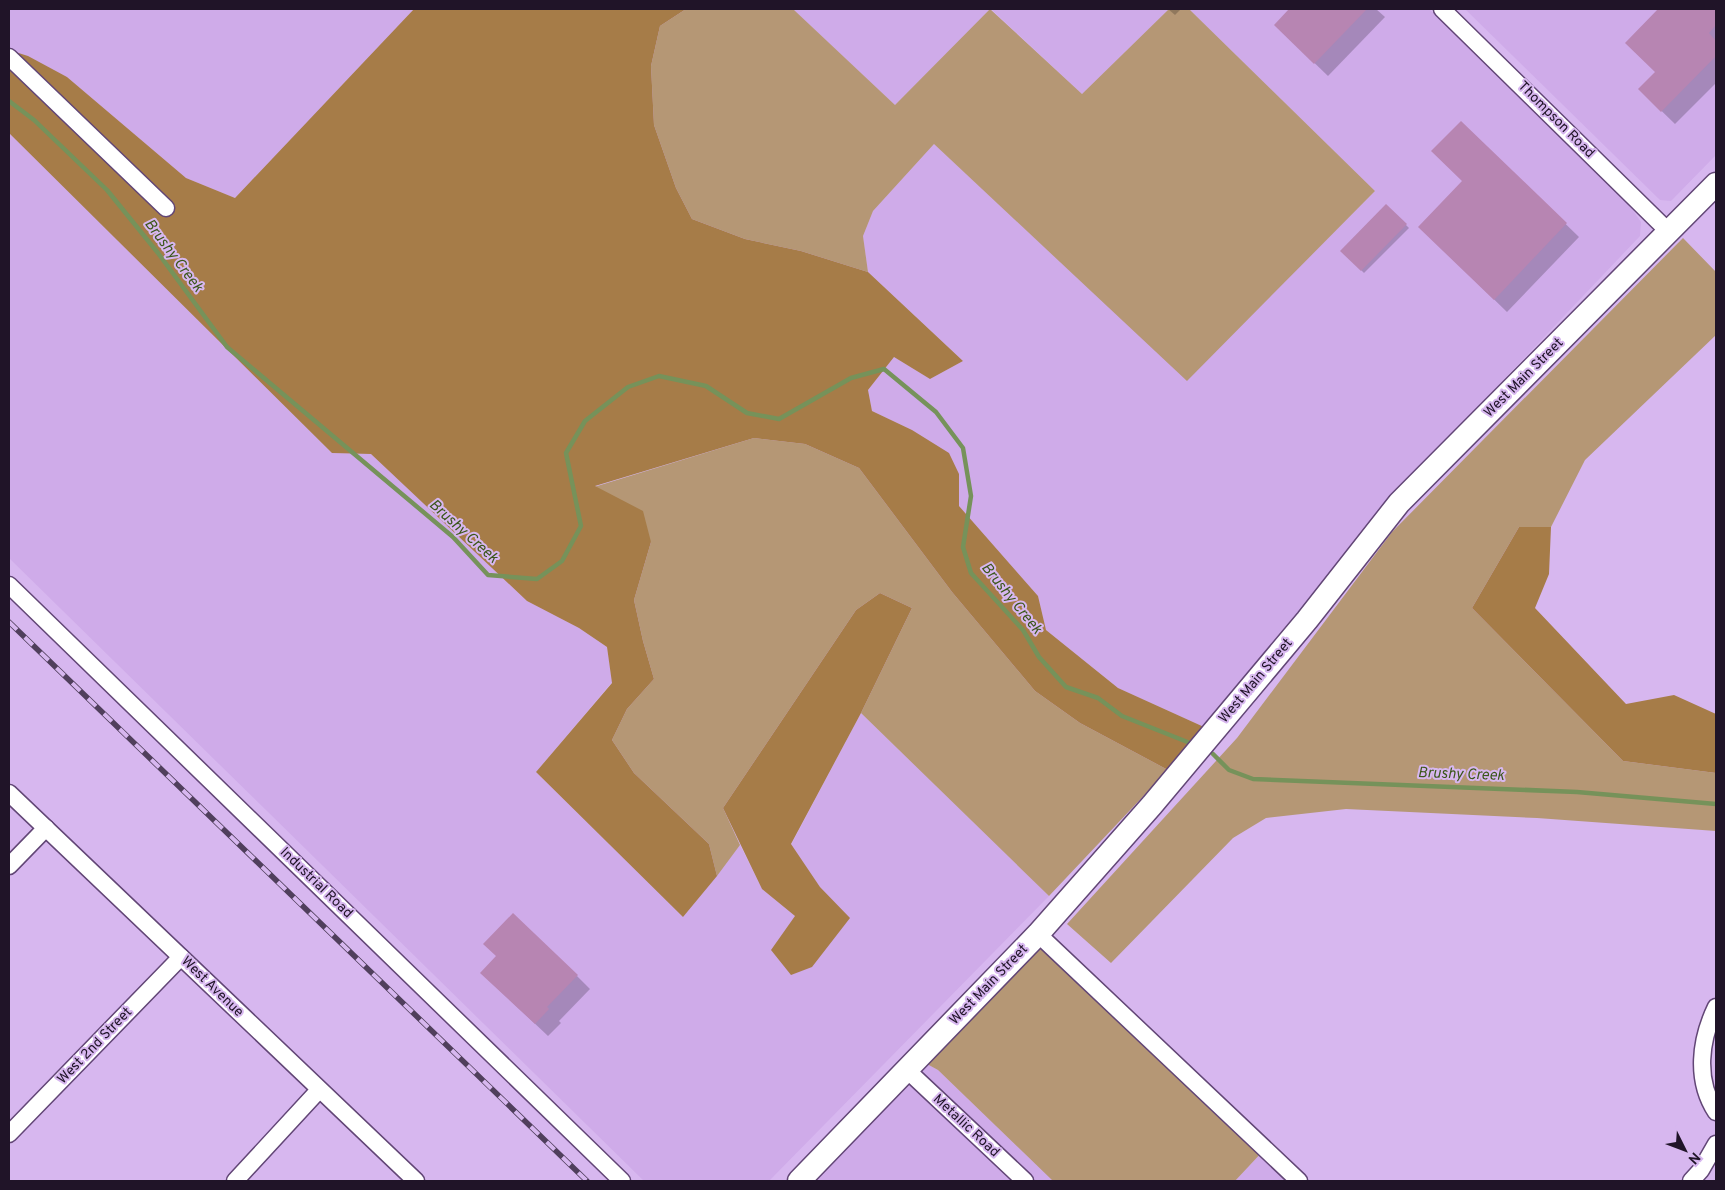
<svg xmlns="http://www.w3.org/2000/svg" width="1725" height="1190" viewBox="0 0 1725 1190" font-family="Overpass,sans-serif">
<style>
.built{fill:#cfabe9}
.green{fill:#b59775}
.forest{fill:#a67c48}
.shadow{fill:#0003}
.lines{fill:none;stroke-linecap:round;stroke-linejoin:round}
.stream{stroke:#76925a;stroke-width:4.5}
.building{fill:#b785b2}
.street-casing{stroke:#624676;stroke-width:19}
.secondary-casing{stroke:#624676;stroke-width:25}
.street{stroke:#fff;stroke-width:16}
.secondary{stroke:#fff;stroke-width:22}
.rail-casing{stroke:#503f5c;stroke-width:5.5}
.rail{stroke:#d7b7ef;stroke-width:4;stroke-dasharray:11;stroke-linecap:butt}
.labels{text-anchor:middle;dominant-baseline:central;stroke-width:4;stroke-linejoin:round;paint-order:stroke}
.street-label{font-size:14px;fill:#201428;stroke:#d7b7ef}
.water-label{font-size:15px;font-style:italic;fill:#3b571a;stroke:#d7b7ef}
</style>
<rect width="100%" height="100%" fill="#d7b7ef"/>
<g class="built">
<path d="M9,9H414L235,198L186,178L67,77L9,50Z"/>
<path d="M793,9H990L895,105Z"/>
<path d="M991,9H1169L1082,94Z"/>
<path d="M1189,9H1429L1494,71L1632,209L1641,222L1640,236L1378,512L1204,727L1118,688L1046,630L1038,596L959,506V474L912,430L872,411L868,390L894,357L930,379L963,361L868,272L863,236L873,211L934,144L1187,380L1375,191Z"/>
<path d="M1465,9H1716V155L1671,201L1660,200Z"/>
<path d="M9,133L332,453L371,454L527,601L579,628L607,647L612,682L536,772L683,917L740,845L762,889L795,916L849,918L820,887L791,845L861,713L1049,896L769,1181H644L9,558Z"/>
<path d="M927,1064L938,1070L1053,1181H812Z"/>
<path d="M1264,1150L1297,1181H1235Z"/>
</g>
<g class="green">
<path d="M686,9H793L895,105L990,9L1082,94L1169,9H1189L1375,191L1187,381L934,144L873,211L863,236L868,272L801,251L745,239L692,219L676,188L654,125L651,66L660,26Z"/>
<path d="M1683,238L1716,272V335L1585,460L1551,527H1519L1472,608L1623,761L1716,773V831L1537,818L1346,809L1266,818L1233,838L1111,963L1067,924L1237,738L1392,532Z"/>
<path d="M754,438L805,444L859,468L952,592L1035,691L1080,723L1168,770L1049,896L861,713L912,608L880,593L856,610L723,808L740,845L717,876L709,844L634,773L612,740L627,709L654,679L643,641L634,600L651,542L594,487Z"/>
<path d="M1054,948L1264,1150L1235,1181H1053L938,1070L927,1064L1036,950Z"/>
</g>
<g class="forest">
<path d="M414,9H686L660,26L651,66L654,125L676,188L692,219L745,239L801,251L868,272L963,361L930,379L894,357L868,390L872,411L912,430L949,453L959,474V506L1038,596L1046,630L1118,688L1204,727L1168,770L1080,723L1035,691L952,592L859,468L805,444L754,438L595,486L643,511L651,542L634,600L643,641L654,679L627,709L612,740L634,773L709,844L717,876L683,917L536,772L612,683L607,647L579,628L527,601L371,454L332,453L9,133V50L28,56L67,77L186,178L235,198Z"/>
<path d="M1519,527H1551L1549,574L1535,608L1626,704L1674,695L1716,714V773L1623,761L1472,608Z"/>
<path d="M880,593L912,608L861,713L791,844L820,887L850,918L812,967L791,975L771,950L795,916L762,889L723,808L856,610Z"/>
</g>
<g class="shadow">
<path d="M1168,9H1181L1175,15Z"/>
<path d="M1291,9H1376L1385,17L1328,76L1275,25Z"/>
<path d="M1660,9H1716V83L1675,124L1639,89L1656,72L1627,43Z"/>
<path d="M1461,122L1579,237L1507,312L1433,240L1464,181Z"/>
<path d="M1386,205L1409,228L1364,273L1342,251Z"/>
<path d="M577,976L590,989L559,1021L561,1023L548,1036L495,986Z"/>
</g>
<g class="lines">
<g class="stream">
<path d="M9,101L34,120L107,190L158,253L227,347L453,537L488,575L537,579L562,561L581,526L566,453L585,421L628,387L659,376L706,386L747,413L779,419L851,378L884,369L936,412L963,448L971,496L963,547L971,573L1023,630L1039,657L1066,687L1098,698L1122,716L1190,743"/>
<path d="M1213,754L1229,770L1253,779L1577,792L1716,804"/>
</g>
</g>
<g class="building">
<path d="M1289,9H1367L1314,64L1274,25Z"/>
<path d="M1658,9H1716V25L1709,33L1716,41V56L1661,112L1638,89L1655,72L1625,43Z"/>
<path d="M1461,121L1567,223L1494,300L1418,227L1462,181L1431,151Z"/>
<path d="M1386,204L1407,224L1361,271L1340,251Z"/>
<path d="M513,913L578,975L547,1007L549,1009L535,1024L480,973L496,956L483,944Z"/>
</g>
<g class="lines">
<g class="street-casing">
<g id="street">
<path d="M1442,9L1669,232"/>
<path d="M9,57L166,208"/>
<path d="M9,585L622,1181"/>
<path d="M9,793L416,1181"/>
<path d="M9,866L46,828"/>
<path d="M1038,934L1299,1181"/>
<path d="M1716,1007C1700,1040 1695,1080 1716,1112"/>
<path d="M907,1070L1025,1181"/>
<path d="M9,1134L181,957"/>
<path d="M235,1181L319,1090"/>
<path d="M1691,1181L1701,1170L1716,1144"/>
</g>
</g>
<g class="secondary-casing">
<path id="secondary" d="M799,1181L1038,934L1152,805L1307,620L1399,503L1716,184"/>
</g>
<use href="#street" class="street"/>
<use href="#secondary" class="secondary"/>
<g class="rail-casing">
<path id="rail" d="M9,622L587,1181"/>
</g>
<use href="#rail" class="rail"/>
</g>
<g class="labels">
<g class="street-label">
<text transform="translate(1556 120) rotate(45)">Thompson Road</text>
<text transform="translate(1524 378) rotate(-45)">West Main Street</text>
<text transform="translate(1256 681) rotate(-50)">West Main Street</text>
<text transform="translate(316 883) rotate(44)">Industrial Road</text>
<text transform="translate(989 985) rotate(-46)">West Main Street</text>
<text transform="translate(212 987) rotate(44)">West Avenue</text>
<text transform="translate(95 1046) rotate(-46)">West 2nd Street</text>
<text transform="translate(966 1126) rotate(43)">Metallic Road</text>
</g>
<g class="water-label">
<text transform="translate(173 256) rotate(53)">Brushy Creek</text>
<text transform="translate(463 532) rotate(42)">Brushy Creek</text>
<text transform="translate(1011 599) rotate(51)">Brushy Creek</text>
<text transform="translate(1461 775) rotate(2)">Brushy Creek</text>
</g>
</g>
<rect width="1725" height="1190" fill="none" stroke="#201428" stroke-width="20"/>
<g transform="translate(1685 1150) rotate(132)" stroke="#d7b7ef" stroke-width="4" paint-order="stroke">
<path d="M0-4L9 19L0 12L-9 19Z" fill="#201428"/>
<text y="-8" font-size="14" font-weight="bold" text-anchor="middle" fill="#201428">N</text>
</g>
</svg>
